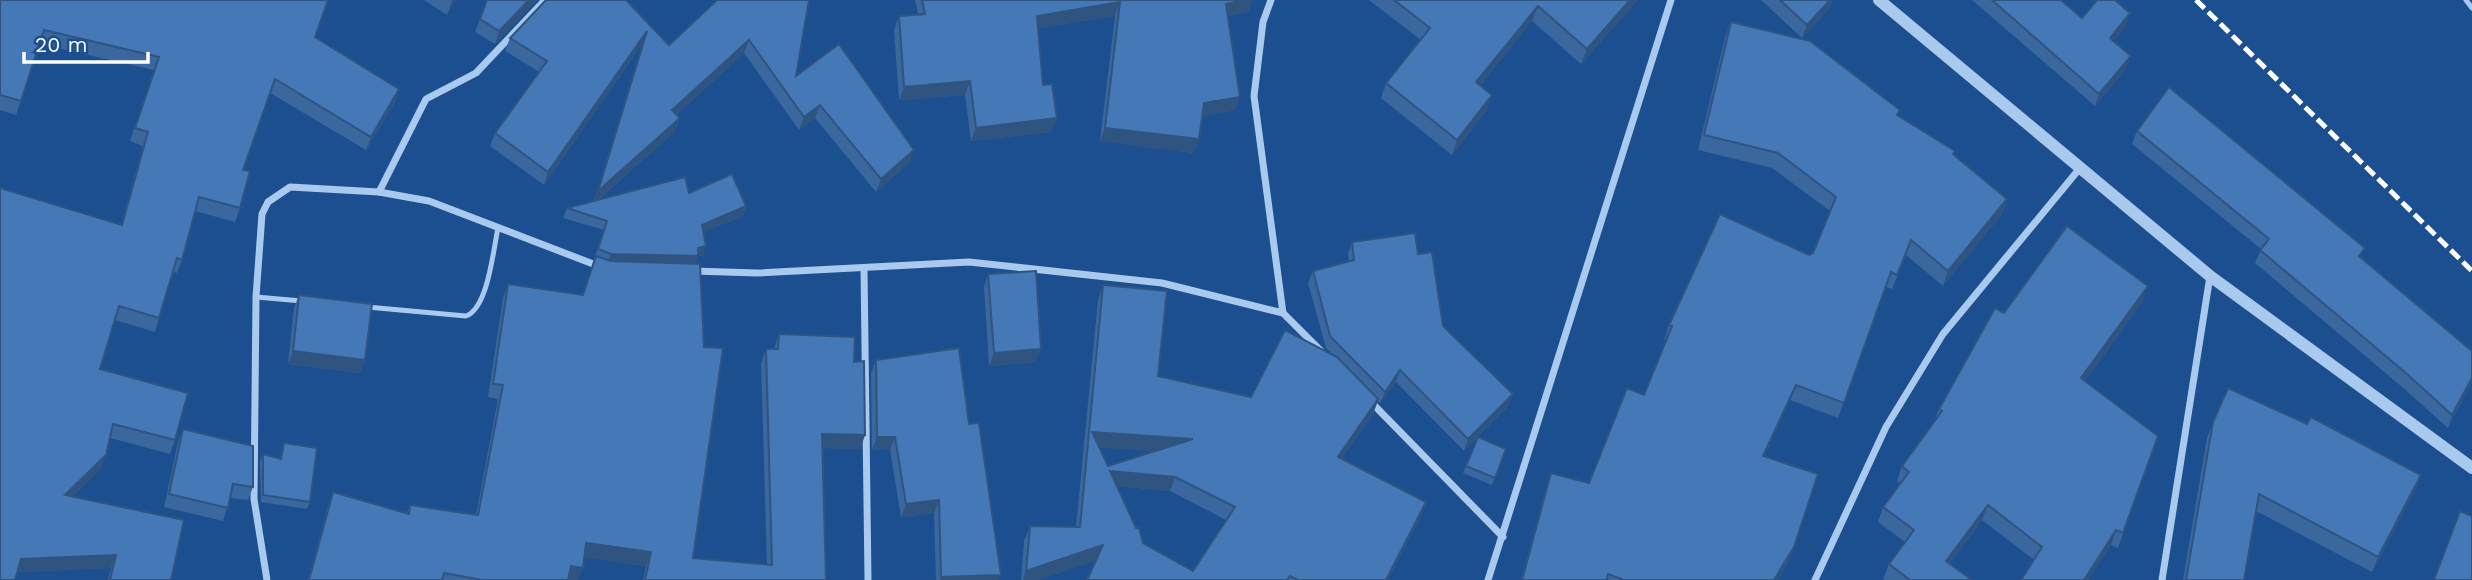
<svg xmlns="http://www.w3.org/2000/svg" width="2472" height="580" viewBox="0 0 2472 580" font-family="'Work Sans',sans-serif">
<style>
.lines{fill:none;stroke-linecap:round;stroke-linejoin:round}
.service{stroke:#a9c9ee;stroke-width:5}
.minor{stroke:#a9c9ee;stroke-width:7}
.tertiary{stroke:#a9c9ee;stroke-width:12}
.rail{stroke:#fff;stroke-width:5;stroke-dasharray:12 5;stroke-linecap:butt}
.wall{fill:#3a679d;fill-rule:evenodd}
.shaded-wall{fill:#305480}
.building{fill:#4478b7;stroke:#305480;stroke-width:2;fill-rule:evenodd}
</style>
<rect width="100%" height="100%" fill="#1b4f8f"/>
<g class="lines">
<g class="service">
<path d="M2466,0L2472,8"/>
<path d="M256,297L302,301"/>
<path d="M367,307L466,316C488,308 493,251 498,228"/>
</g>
<g class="minor">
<path d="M1271,0L1263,22L1254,96L1283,313"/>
<path d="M379,192L426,99L476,73L545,0"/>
<path d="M864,268L868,580"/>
<path d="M693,271L757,273L969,262L1162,283L1283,313L1321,351"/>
<path d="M1371,402L1503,537"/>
<path d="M267,580L254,499L256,297L262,214L268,202L290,187L379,192L429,201L601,267"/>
<path d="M1488,580L1671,0"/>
<path d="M1815,580L1886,427L1943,334L2080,168"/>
<path d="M2162,580L2210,276"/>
</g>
<path class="tertiary" d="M1879,0L2210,276L2472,468"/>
<path class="rail" d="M2196,0L2472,271"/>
</g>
<g class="wall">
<path d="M0,0L315,37L395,102L366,150L270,93L243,170L240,208L235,222L195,211L182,260L177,273L173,272L155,332L115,320L100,369L175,440L170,454L110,438L101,468L73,496L171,580H108L111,568L17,572L121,225L143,146L130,141L154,70L40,44L16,115L0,110Z"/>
<path d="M424,0H456L447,15Z"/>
<path d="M487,0H537L495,44L475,32Z"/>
<path d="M546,0L669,45L717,0L796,76L909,163L876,192L815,118L799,130L744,53L676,115L680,118L675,131L598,200L689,193L746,206L743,216L703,232V255L698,256L695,264L693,558L767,565L761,363L766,349H774L779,334L854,362L865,435L860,449L822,448L826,580H643L646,566L584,557L578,580H308L328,506L333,492L407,513L410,505L476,515L498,399L488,397L503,298L508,284L582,295L604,230L563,218L567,208L594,201L642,44L544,185L490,146L495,133L539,72L505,51L510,38Z"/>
<path d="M915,0H1252L1248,12L1228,16L1235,110L1202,116L1194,153L1100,141L1115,16L1038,28L1043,85L1052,132L971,141L965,95L899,100L894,30L899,16L918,14Z"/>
<path d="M1369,0H1638L1581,64L1532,21L1480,86L1487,110L1452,155L1381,98L1386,83L1421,40Z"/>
<path d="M1761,0H1832L1829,9L1802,38Z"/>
<path d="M1972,0H2061L2082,18L2126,26L2113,41L2126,69L2095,106Z"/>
<path d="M1731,22L1898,116L1955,151L1954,155L2007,199L2002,214L1943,286L1906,255L1892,289L1886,287L1838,418L1790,400L1764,456L1794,547L1788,562L1778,580H1521L1546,488L1551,473L1589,483L1644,395L1666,341L1664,340L1669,325L1813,253L1830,211L1772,168L1698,150L1725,37Z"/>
<path d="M2137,131L2361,258L2472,382L2448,428L2402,387L2255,263L2261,249L2132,144Z"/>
<path d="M1352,242L1418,254L1443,326L1508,406L1464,451L1396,382L1380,403L1378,401L1373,414L1342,458L1426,502L1421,516L1388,580H1087L1096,560L1038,580H1021L1024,541L1030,526L1076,527L1098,300L1103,285L1158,376L1251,397L1333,355L1326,348L1308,283L1313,271L1349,261L1348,254ZM1099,447L1154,451L1108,466ZM1117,486L1170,491L1226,520L1193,571L1143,543Z"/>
<path d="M988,274L1036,362L989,366L984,287Z"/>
<path d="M299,295L365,360L360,373L288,364L294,308Z"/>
<path d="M2143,301L2085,381L2158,436L2118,548L2111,545L2034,560L1982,520L1950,563L1972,580H1885L1883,579L1889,564L1905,542L1878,522L1883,507L1901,484L1897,481L1902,466L1934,422L1939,409L2004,313Z"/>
<path d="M876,360L969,424L999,580H936L934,513L901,517L890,450H872L871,373Z"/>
<path d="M2213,422L2421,475L2415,491L2372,572L2256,511L2244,580H2183L2207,438Z"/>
<path d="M183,429L253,487L248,500L230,498L223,521L164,507L178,442Z"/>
<path d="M1478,437L1506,449L1492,485L1463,473Z"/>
<path d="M284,443L310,502L307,509L261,502L260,462L263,454L280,458Z"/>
</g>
<g class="shaded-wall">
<path d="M453,0H456L447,15L452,1Z"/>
<path d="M529,0H537L495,44L499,31Z"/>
<path d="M1245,0H1252L1248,12L1221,18L1226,4Z"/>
<path d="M1630,0H1638L1581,64L1587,49Z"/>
<path d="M1830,0H1832L1829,9L1802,38L1807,25Z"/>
<path d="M1120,2L1115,16L1033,29L1037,16Z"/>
<path d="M1538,6L1532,21L1471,97L1476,82Z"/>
<path d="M2130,13L2126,26L2105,51L2110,38Z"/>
<path d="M647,31L642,44L544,185L548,172Z"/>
<path d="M749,40L744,53L667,123L672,110Z"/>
<path d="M2131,56L2126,69L2095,106L2099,94Z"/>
<path d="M970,81L965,95L899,100L904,87Z"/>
<path d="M399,89L395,102L366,150L371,137Z"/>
<path d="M1492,95L1487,110L1452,155L1457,140Z"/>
<path d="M1240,97L1235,110L1199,117L1204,103Z"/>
<path d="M820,105L815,118L799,130L804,117Z"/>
<path d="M680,118L675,131L593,204L598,191Z"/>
<path d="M1057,118L1052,132L971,141L976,128Z"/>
<path d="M1105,128L1199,139L1194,153L1100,141Z"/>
<path d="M914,150L909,163L876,192L881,179Z"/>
<path d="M2007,199L2002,214L1943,286L1948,271Z"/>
<path d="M746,206L743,216L698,234L702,225Z"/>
<path d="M706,246L703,255L698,256L695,265L607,263L611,254L698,248Z"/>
<path d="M2148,286L2143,301L2076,393L2081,378Z"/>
<path d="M1041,349L1036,362L989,366L994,353Z"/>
<path d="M293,351L365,360L360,373L288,364Z"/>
<path d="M1400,370L1396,382L1380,403L1385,392Z"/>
<path d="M2472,378V382L2448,428L2452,415Z"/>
<path d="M1796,385L1790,400L1758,471L1763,456Z"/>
<path d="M1513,394L1508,406L1464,451L1468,439Z"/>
<path d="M1378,399L1373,414L1333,471L1338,457Z"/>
<path d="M1092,432L1193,439L1187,453L1088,447Z"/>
<path d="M822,434L865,435L860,449L817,448Z"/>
<path d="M877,437H895L890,450H872Z"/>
<path d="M106,455L101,468L60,509L65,495Z"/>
<path d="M1110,471L1175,477L1170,491L1104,485Z"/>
<path d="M2421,475L2415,491L2372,572L2378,557Z"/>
<path d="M939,500L934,513L901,517L906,504Z"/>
<path d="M1426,502L1421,516L1388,580H1386Z"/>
<path d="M1988,505L1982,520L1941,575L1946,561Z"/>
<path d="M2116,530L2111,545L2089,580H2084Z"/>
<path d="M586,543L651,552L646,566L581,557Z"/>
<path d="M1103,545L1098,560L1038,580H1023L1026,571Z"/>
<path d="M1794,547L1788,562L1778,580H1774Z"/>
<path d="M116,555L111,568L16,572L21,559Z"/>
<path d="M571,566L583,568L578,580H566Z"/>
<path d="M1001,575L999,580H940L941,577Z"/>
</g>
<g class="building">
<path d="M0,0H328L315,37L399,89L371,137L275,79L243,170L250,171L240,208L199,197L182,260L177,258L159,318L119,306L100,369L188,393L175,440L113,424L106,455L65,495L184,520L171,580H110L116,555L21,559L15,580H0V188L122,225L148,132L135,128L159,57L44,30L21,101L0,95Z"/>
<path d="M487,0H529L499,31L480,19Z"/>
<path d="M546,0H626L669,45L717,0H809L796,76L839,44L914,150L881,179L820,105L804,117L749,40L672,110L680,118L598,191L647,31L548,172L495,133L547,61L510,38Z"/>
<path d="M922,0H1245L1226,4L1240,97L1204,103L1199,139L1105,128L1120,2L1037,16L1043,85L1052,84L1057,118L976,128L970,81L904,87L899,16L925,14Z"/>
<path d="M1394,0H1630L1587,49L1538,6L1476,82L1492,95L1457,140L1386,83L1430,28Z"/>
<path d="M1780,0H1830L1807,25Z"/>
<path d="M1992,0H2061L2082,18L2097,0H2115L2130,13L2110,38L2131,56L2099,94Z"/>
<path d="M1731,22L1810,41L1900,110L1897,115L1955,151L1953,154L2007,199L1948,271L1911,240L1897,275L1891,272L1844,403L1796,385L1763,456L1818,474L1794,547L1774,580H1624L1608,574L1607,580H1522L1551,473L1589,483L1627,388L1644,395L1672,326L1669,325L1720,214L1809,255L1813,253L1836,197L1778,153L1704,135Z"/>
<path d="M2169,87L2365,248L2359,256L2472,351V378L2452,415L2407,374L2260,250L2269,239L2137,131Z"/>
<path d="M732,174L746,206L702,225L706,246L698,248V256L611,254L598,249L607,221L567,208L685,177L689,193Z"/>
<path d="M2067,226L2148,286L2081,378L2158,436L2123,533L2116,530L2084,580H2021L2042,547L1988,505L1946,561L1972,580H1910L1889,564L1914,530L1883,507L1909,472L1902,466L1942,411L1939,409L1995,308L2004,313Z"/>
<path d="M1415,233L1418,254L1432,252L1443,326L1513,394L1468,439L1400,370L1385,392L1330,336L1313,271L1354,260L1352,242Z"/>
<path d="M596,256L611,261L700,264L704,347L723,348L693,558L772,565L766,349H778L779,334L855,337L854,362L864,361L865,435L822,434L826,580H645L651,552L586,543L583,568L571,566L568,580H482L444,573L442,580H309L333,492L409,514L410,505L478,515L503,385L493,384L508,284L583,295Z"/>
<path d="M1036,271L1041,349L994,353L988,274Z"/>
<path d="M1103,285L1167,291L1158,376L1251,397L1285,330L1337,357L1378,399L1338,457L1426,502L1386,580H1298L1290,576L1287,580H1087L1103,545L1026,571L1030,526L1080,527ZM1092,432L1193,439L1108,466ZM1110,471L1175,477L1235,507L1193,571L1143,543L1139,528H1136Z"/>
<path d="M299,295L372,304L365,360L293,351Z"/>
<path d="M959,348L969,424L979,423L1001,575L941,577L939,500L906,504L895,437H877L876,360Z"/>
<path d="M2228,388L2307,424L2311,417L2421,475L2378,557L2259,494L2244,580H2186L2213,422Z"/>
<path d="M183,429L253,446V487L233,484L228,508L169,494Z"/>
<path d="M1478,437L1506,449L1495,478L1466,466Z"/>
<path d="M284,443L317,448L310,502L263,495V454L281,459Z"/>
<path d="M2460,511L2472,516V580H2434Z"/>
</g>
<path d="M24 52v10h124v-10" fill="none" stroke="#ffffff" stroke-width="3.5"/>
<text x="35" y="52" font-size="21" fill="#ffffff" stroke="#1b4f8f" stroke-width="5" paint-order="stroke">20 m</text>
</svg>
